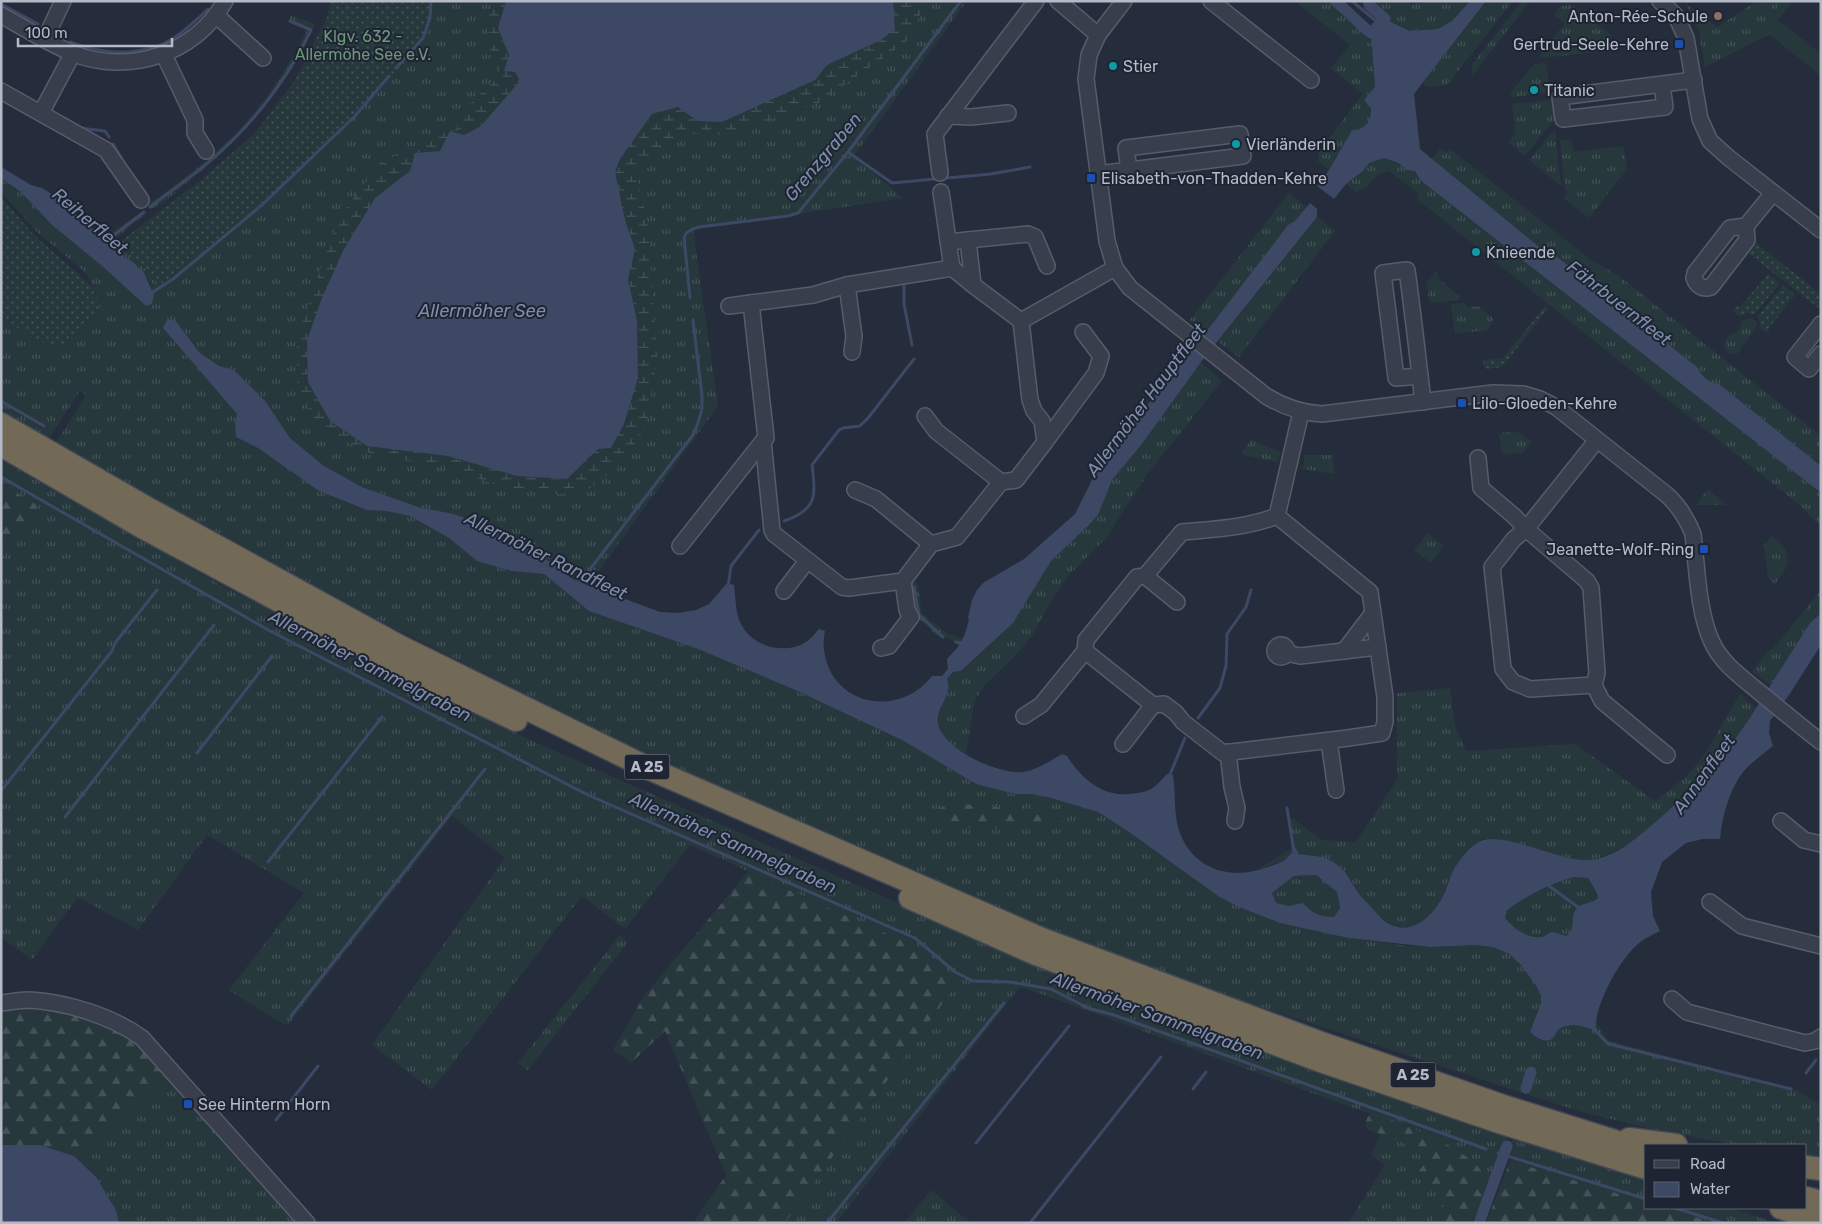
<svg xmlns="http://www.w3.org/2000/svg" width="1822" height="1224" viewBox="0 0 1822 1224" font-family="Rubik,sans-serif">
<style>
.grass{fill:url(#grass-tufts)}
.forest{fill:url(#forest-firs)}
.wetland{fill:url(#wetland-marsh)}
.garden{fill:url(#garden-dots)}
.pitch{fill:#27383d}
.water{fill:#3c4864;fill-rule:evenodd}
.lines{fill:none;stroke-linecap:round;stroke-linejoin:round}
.stream{stroke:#3c4864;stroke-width:3}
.canal{stroke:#3c4864;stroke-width:11}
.minor-casing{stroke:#575c6a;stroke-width:18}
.highway-casing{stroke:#414754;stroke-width:25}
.minor{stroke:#393e4c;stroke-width:15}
.highway{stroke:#726a56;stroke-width:22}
.education-dot{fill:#8d6e63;stroke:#1e2431;stroke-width:2}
.transit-dot{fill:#1a4fb4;stroke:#1e2431;stroke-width:2}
.culture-dot{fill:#0f9aa8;stroke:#1e2431;stroke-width:2}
.labels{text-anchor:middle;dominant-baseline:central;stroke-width:4;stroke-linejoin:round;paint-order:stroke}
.shield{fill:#1e2431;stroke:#888d9a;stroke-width:1}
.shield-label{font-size:15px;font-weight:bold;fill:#b5bac7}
.poi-label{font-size:16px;fill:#b5bac7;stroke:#1e2431;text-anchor:start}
.park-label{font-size:16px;fill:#6d977c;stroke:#1e2431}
.water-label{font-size:18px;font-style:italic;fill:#7e8dad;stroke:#1e2431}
</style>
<defs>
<pattern id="grass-tufts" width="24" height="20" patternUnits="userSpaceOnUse" patternTransform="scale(1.25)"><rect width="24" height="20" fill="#27383d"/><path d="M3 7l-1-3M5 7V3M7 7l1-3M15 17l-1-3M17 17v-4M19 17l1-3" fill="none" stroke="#445358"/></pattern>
<pattern id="forest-firs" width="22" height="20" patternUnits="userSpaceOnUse" patternTransform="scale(1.25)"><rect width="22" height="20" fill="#27383d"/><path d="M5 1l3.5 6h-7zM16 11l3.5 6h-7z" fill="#445358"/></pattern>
<pattern id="wetland-marsh" width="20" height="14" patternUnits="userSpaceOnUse" patternTransform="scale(1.25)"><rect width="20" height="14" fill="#27383d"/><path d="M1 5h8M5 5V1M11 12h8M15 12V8" fill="none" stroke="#445358"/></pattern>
<pattern id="garden-dots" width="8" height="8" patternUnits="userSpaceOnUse" patternTransform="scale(1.25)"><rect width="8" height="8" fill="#27383d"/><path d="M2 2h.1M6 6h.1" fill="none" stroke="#445358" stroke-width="1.8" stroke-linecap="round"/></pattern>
</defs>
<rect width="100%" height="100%" fill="#252c3c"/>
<g class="grass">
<path d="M431,1H506L498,28L620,159L895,29L893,1H967L854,156L903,198L693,230L718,406L600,569L585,584L574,580L547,560L485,525L454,514L418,507L362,487L324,466L290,438L266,402L234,370L219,366L199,352L175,320L163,328L237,414L235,423L236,437L258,448L319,491L367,510L386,511L410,516L449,538L477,561L511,571L544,574L589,611L698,649L793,689L902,740L976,784L1015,794H1032L1051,798L1098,812L1129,832L1218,896L1280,923L1348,938L1408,946L1430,947L1474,945L1493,947L1509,954L1521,965L1537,987L1541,996V1003L1530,1032C1549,1053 1551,1031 1563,1027C1574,1024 1585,1027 1595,1031V1021L1609,1041L1796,1090L1821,1105V1160L1806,1158V1145H1739L1660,1131L1578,1111L1185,982L995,907L680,771L386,624L55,444L86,395L80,391L48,440L1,413V318L51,347L94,288L85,272L37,232L1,192V178L21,192L52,225L102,266L146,306L152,304C158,278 132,262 112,250L120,242L160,285L262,205L399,72L423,38L430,18Z"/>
<path d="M1295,1H1335L1351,14L1359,23L1371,33L1375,88L1369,105L1371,117L1366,125L1362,128L1352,130L1329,170L1318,161L1319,151L1363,94L1331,68L1350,45Z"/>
<path d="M1368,1H1407L1411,4L1435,1H1470L1452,21L1438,29L1411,31L1385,19L1369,5Z"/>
<path d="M1486,1H1513L1447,85L1427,87L1423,83Z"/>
<path d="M1522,1H1530L1472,76V64Z"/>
<path d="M1757,1H1783L1771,16L1770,35L1762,38L1705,67L1699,32L1686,4L1717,27Z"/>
<path d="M1572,5L1611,35L1612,50L1543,58L1540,55L1565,23L1554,15L1561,6Z"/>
<path d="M291,15L315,24C286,89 241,141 184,185C175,193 162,206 150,209L144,198L147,196L153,201L159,197C178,182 198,168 216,152C254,119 285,75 307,30L288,22Z"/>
<path d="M1546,63L1550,93L1511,97V92L1534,64Z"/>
<path d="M1552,100L1554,120L1525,156L1508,142L1515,133L1512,104Z"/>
<path d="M1555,129L1561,186L1529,160Z"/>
<path d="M1571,139L1574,152L1624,146L1627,169L1589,218L1563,198L1568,192L1565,190L1560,140Z"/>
<path d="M1440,148L1447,153L1450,149L1591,260L1619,276L1821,436V466L1719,384C1708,382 1702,377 1697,367L1556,256L1538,246L1434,162L1432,159Z"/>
<path d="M1384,158C1396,162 1404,169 1415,171L1420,180L1821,493V528L1802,507L1417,199L1419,194L1389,171C1370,175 1373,187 1356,192L1346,184L1363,171L1369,163Z"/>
<path d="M1289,193L1307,207L1295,221L1288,225L1206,332L1190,320Z"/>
<path d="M143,211L146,214L129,227L109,245L103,238Z"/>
<path d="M1317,217L1335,231L1239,357L1218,342Z"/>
<path d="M1437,270L1439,279L1459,296V300L1433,303L1429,300L1427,283Z"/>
<path d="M1465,303L1466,307L1478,306L1494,319L1487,330L1455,334L1451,304Z"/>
<path d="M1752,318L1757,323L1755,329L1737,354H1729L1724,347L1725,341L1730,334C1740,334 1739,330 1741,321Z"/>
<path d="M1201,362L1222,381L1149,472L1132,497L1107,537L1070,574L1051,601L1033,634L1017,654L985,685L975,700L966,754C945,739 931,733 942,705C946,695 948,689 947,679L953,672L962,671L991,644L1034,586L1051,561L1088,526L1097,515L1112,480L1142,444Z"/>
<path d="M1512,432L1520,433L1532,442L1521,455L1517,453L1502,454L1499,433Z"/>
<path d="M1251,440L1281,452L1278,462L1243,455L1242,452Z"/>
<path d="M1305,455H1333L1334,474L1303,469Z"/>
<path d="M1,460L224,587L528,739L1042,967L1261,1052L1508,1137L1485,1189V1179L1409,1126L1348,1106L1025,988H1019L836,1223H785L957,983L912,945L690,845L625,929L582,896L432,1090L372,1045L505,858L452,816L288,1025L281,1023L229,990L304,893L207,835L138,930L78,897L32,960L1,937V544L11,543L39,506L1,484Z"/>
<path d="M1708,489L1726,505H1696Z"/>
<path d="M1427,533L1444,546L1431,563L1414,550Z"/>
<path d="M1772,536C1794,553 1791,564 1775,584L1768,578L1764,545Z"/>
<path d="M912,580L918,584L922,614L949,634L964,639L960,647L947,637L941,639L914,615L909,583Z"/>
<path d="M1821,590V613L1810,623L1771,685L1752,672L1763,657L1777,644Z"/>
<path d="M1450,688L1455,725L1466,751L1575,744L1655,801C1666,792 1679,784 1689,773C1711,751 1723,720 1740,694L1756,708C1730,752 1635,864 1581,860C1557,859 1497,830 1479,841C1475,844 1472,850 1469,853C1463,859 1456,866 1452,873C1442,894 1435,927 1406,927C1385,927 1370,908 1359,893C1354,886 1350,877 1343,871C1338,867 1328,859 1321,857C1311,855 1302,855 1292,851L1288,858L1256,871L1292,848L1288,815L1322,840L1356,842L1397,780V693Z"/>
<path d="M1316,875L1337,892L1340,908L1334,917C1320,917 1312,913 1303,903L1289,906L1275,903L1272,893L1294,876Z"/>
<path d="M1574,877L1588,878L1597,893L1598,898C1591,904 1582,901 1576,910C1570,918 1576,931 1566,936L1553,932C1548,933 1546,936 1542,937C1527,939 1513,928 1505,918L1507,910C1528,895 1549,884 1574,877Z"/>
<path d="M620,935L628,942L527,1071L518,1063Z"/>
<path d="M171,1078L184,1101L209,1123L295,1223H119C113,1196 94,1175 74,1156Z"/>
<path d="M1381,1134L1432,1154L1448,1200L1431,1223H1348L1385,1165L1371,1155Z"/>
<path d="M1512,1139L1646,1181V1202L1510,1161C1513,1154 1510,1147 1512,1139Z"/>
<path d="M931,1190L971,1223H904Z"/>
<path d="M1664,1208H1730L1778,1223H1713Z"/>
</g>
<g class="forest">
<path d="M1,484L39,506L11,543L1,544Z"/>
<path d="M980,804L1059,819L1064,822V826L1060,828L1009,821L992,830L981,831L969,828L959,821H940L934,817L935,810L945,806Z"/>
<path d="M748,872L912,945L957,983L785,1223H693L726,1175L665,1031L631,1063L613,1050L644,996Z"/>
<path d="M28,1005L87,1017L139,1042L171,1078L74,1156L40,1145H1V1008Z"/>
<path d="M1372,1113C1400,1123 1475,1149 1485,1178C1489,1192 1477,1211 1472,1223H1431L1448,1200L1416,1175L1432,1154L1367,1129C1365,1122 1366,1117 1372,1113Z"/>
<path d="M1510,1161L1646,1202V1208H1665L1714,1223H1486Z"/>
</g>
<path class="wetland" d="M493,1H506L498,28L509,55L504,71H515L520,81L480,127L464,135L410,171L375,198L344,249L322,298L307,340L367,446L448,456L517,476L566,479L598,449L637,321L628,279L635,249L625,220L615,173L620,159L652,114L678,107L697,121L722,122L815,80L827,65L881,40L893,1H925L924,7L906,42L818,103L725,135L695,133L673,141L650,155L637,176L649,231L657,358L646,427L622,463L586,491L550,495L493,484L448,467L376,456L325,432L310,412L297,387V337L338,219L380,163L447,131H457L456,117L495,80L505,79L500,72L486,41L489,15Z"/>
<g class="garden">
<path d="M331,1H431L430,18L423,38L399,72L262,205L160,285L120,242L203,178L255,133L295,80L327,17Z"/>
<path d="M1,197L35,236L94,288L101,311L65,347H51L1,318Z"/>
<path d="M1750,242L1756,243L1821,294V310L1744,250Z"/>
<path d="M1768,274L1780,283L1755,314L1746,313L1740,317L1733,311L1737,306L1740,307Z"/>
<path d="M1783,285L1795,295L1768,329L1770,331L1768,334L1760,328V322L1758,316Z"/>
<path d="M1545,306L1548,309L1502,367L1488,369L1483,366V360L1503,358Z"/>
</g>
<path class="pitch" d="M1783,1H1793L1778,20L1819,52L1821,50V76L1770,35L1771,16Z"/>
<g class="water">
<path d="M506,1H893L895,29L881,40L827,65L815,80L722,122L697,121L678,107L652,114L620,159L615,172L625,220L635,249L628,279L637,321L638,378L624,424L611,448L598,449L567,479L517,476L448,456L367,446L330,421L308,382L307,340L322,298L344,249L375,198L410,171L415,153L440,151L450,131L464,135L480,127L520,81L515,72L504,71L509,55L498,28Z"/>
<path d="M1470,1H1486L1414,94L1420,149L1538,246L1556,256L1697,367C1702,377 1708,382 1719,384L1821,466V493L1420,180L1415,171L1407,170L1398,163L1384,158L1369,163L1363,171L1346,184L1334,199L1317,186L1329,170L1352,130C1365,130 1371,122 1371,109L1364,100L1375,87L1371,33L1385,19L1410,31L1438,29L1452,21Z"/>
<path d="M1,167L31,185L42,188L64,202L106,241L113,250L133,262L144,273L154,295L152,304L146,306L102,266L52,225L21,192L1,178Z"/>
<path d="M1310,203L1317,209V217L1201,362L1142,444L1112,480L1098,515L1088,526L1051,561L1013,623L961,671L953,672L947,679C948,682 949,687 948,690C946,701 936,711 938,723C942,749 999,775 1023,772C1037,770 1050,761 1062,754L1067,756C1081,778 1102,797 1130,794C1138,793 1146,792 1153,788C1158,784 1162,779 1167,774L1173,775C1176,794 1173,818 1181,836C1197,872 1234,880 1268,867C1274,865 1284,862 1288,857C1291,854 1293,850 1295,847L1299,854L1323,857L1334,862L1345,872L1359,894L1383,920C1409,939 1431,919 1443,896C1447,888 1449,879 1453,871C1459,860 1467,850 1477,843C1497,828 1557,860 1583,860C1608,861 1628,845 1646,830C1686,797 1723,759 1751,716C1771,685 1790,654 1810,623L1821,613V645L1789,695L1770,721L1769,733L1773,746C1763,754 1752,762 1743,772C1729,790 1722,817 1720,839H1703L1686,843L1662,862L1651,892L1653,916L1660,931C1654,934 1648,937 1643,940C1622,954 1593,1006 1596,1031C1586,1027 1572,1022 1561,1028C1557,1030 1556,1034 1554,1037C1547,1045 1536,1038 1530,1032L1541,1003V996L1537,987L1521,965L1509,954L1493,947L1474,945L1430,947L1348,938L1280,923L1239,907L1218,896L1129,832L1098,812L1051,798L1032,794H1015L976,784L902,740L793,689L698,649L589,611L544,574L511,571L477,561L449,538L410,516L386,511L367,510L319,491L258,448L236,437L235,423L237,414L163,328L167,320H175L199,352L219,366L234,370L266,402L290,438L324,466L362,487L418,507L454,514L485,525L547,560L574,580L660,612L678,613L696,610L709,604L727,583L734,585C736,598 735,613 741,624C751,644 777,653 798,646C807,643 813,636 819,629L825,631C824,637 823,644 824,650C831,706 899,719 932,676H942L948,669L947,659C961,645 964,639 969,619L968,618L972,600L977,590L983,583L1024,559L1075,514L1095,474L1115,445L1206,332L1288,225L1295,221ZM1316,875L1337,892L1340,908L1334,917C1320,917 1312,913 1303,903L1289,906L1276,903L1272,893L1294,876ZM1574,877L1588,878L1597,893L1598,898C1590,905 1579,901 1574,913C1571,922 1575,931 1566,936L1553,932C1548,933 1546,936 1542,937C1527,939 1513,928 1505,918L1507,910C1528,895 1549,884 1574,877Z"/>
<path d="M1,1145H40L74,1156L96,1177L116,1210L119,1223H1Z"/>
</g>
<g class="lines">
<g class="stream">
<path d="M1352,1L1382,26"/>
<path d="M1,4L38,24"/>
<path d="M70,42C98,53 128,56 158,46C176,40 194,22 208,9"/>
<path d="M396,68L423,38L430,18L431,1"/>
<path d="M80,128L105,131L109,137"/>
<path d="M113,144L122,159"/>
<path d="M848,152L892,183L935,179"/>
<path d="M947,178L991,174L1030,167"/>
<path d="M150,207C170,191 192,177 211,160C253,124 287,80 311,30L290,21"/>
<path d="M105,242L144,212"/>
<path d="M904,286V304L912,345"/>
<path d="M150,294L173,279L262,205L355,116L389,76"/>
<path d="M690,298L684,237C687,230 693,229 699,227L788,216L798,213L848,152L960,2"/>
<path d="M1,401L44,426"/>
<path d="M1,477L270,631L588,795L915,938L955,972L973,981L1010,982L1051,989L1088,1008L1114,1015L1486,1149"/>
<path d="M784,521C817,510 816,496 812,465L839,430L843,428L860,426L868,418L914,359"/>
<path d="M578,585L693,435L698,423L702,409V396L693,320"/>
<path d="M728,587L731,566L759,530"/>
<path d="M914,587L919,615L943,637"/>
<path d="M956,642L965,644"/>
<path d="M1198,718L1220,688L1226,666L1227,634L1246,607L1251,590"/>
<path d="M197,753L272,656"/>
<path d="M1169,777L1185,738"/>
<path d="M1,791L112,651L115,643L157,590"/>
<path d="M1287,808L1294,852"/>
<path d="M65,817L214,625"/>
<path d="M268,862L382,717"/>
<path d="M1549,886L1578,907"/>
<path d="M291,1016L485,769"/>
<path d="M1594,1029L1607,1043L1617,1046L1791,1089"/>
<path d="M1806,1073L1816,1060"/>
<path d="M1193,1089L1206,1072"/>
<path d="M276,1120L318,1066"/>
<path d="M976,1143L1069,1026"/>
<path d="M1498,1153L1646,1199"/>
<path d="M1675,1208L1723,1223"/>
<path d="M827,1223L1004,1003"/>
<path d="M1030,1223L1161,1057"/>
</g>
<g class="canal">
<path d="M1335,1C1348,11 1358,23 1371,33L1385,19L1369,5L1368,1"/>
<path d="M1526,1088L1531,1072"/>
<path d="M1479,1223L1507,1146"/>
</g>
<g class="minor-casing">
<g id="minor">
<path d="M1058,1L1098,35"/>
<path d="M1124,1L1098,35L1089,55L1086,79L1107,241L1115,268L1130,288L1266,396C1284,407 1301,413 1322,414L1493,393L1523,394L1540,399L1556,407L1667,495C1679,506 1687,519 1693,534C1697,567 1698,611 1711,640C1720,662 1740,676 1758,691C1779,708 1799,725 1821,742"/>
<path d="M1211,1L1311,80"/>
<path d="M1660,1L1676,16L1686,38L1700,119L1710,141L1729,158L1821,230"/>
<path d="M1,15C24,28 48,43 72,53C128,76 196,54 225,1"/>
<path d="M217,16L263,58"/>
<path d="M45,39L63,1"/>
<path d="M164,55L195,120V133L206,151"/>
<path d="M1662,85L1665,107L1563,119L1560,97L1694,80"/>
<path d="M1,91L106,150L141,200"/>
<path d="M41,113L73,53"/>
<path d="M948,116L971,117L1008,113"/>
<path d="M940,173L935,134L1036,1"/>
<path d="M1098,174L1243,156L1240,134L1126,148L1129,170"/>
<path d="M941,192L952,268"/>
<path d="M1746,226L1730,228L1695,273L1694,278C1697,286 1703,290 1711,287L1747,240L1746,226L1773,193"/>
<path d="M968,240L973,285L952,268L847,285L813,295L751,303L766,438L763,441L772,530L774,534L842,587L849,588L903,581L931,544L957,537L1001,482L1016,480L1045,442L1042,421L1034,411L1030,400L1021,321L1115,268"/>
<path d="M948,242L1028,234L1035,237L1047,266"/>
<path d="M847,285L854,336L852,352"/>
<path d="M973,285L1021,321"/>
<path d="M729,306L751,303"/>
<path d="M1821,324L1795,357L1809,369L1821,354"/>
<path d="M1420,376L1396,378L1383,273L1407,270C1413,314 1418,358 1423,402"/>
<path d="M925,416L936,431L1001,482"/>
<path d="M1597,440L1526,529L1587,581L1591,588L1597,673L1594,685L1602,701L1667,755"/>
<path d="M1045,442L1096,373L1101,356L1083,332"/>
<path d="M1478,458L1481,488L1515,517L1526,529L1514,539L1492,567L1503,669L1513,682L1530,689L1594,685"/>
<path d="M855,490L876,499L931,544"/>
<path d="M1277,516C1246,528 1214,529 1182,532L1145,576L1137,577L1086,640L1085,651L1153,705L1164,704L1176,713L1183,722L1223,753L1348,738L1382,733L1385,722V697L1370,592L1277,516L1301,412"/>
<path d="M680,546L763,441"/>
<path d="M1145,576L1177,602"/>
<path d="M784,591L807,561"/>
<circle cx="1281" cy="651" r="6"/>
<path d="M881,648L889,646L911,617L907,610L903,581"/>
<path d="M1344,651L1373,613"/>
<path d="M1286,653L1300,656L1378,647"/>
<path d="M1024,716L1041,705L1085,651"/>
<path d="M1329,741L1336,790"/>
<path d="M1123,744L1153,705"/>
<path d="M1228,752L1232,787L1237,808L1235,821"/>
<path d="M1781,821L1804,840L1821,844"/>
<path d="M1710,902L1742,926L1821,946"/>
<path d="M1672,999L1687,1012L1805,1043L1815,1041L1821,1037"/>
<path d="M1,1003C10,1002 20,1000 29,1000C66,1002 112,1016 142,1038L307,1223"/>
</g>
</g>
<g class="highway-casing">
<g id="highway">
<path d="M1,424L149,509L399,646L650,769L1042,939L1324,1044L1503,1106L1646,1151"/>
<path d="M1,445L142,527L393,662L516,720"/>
<path d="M910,898L1036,954L1318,1060L1499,1122L1646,1168"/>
<path d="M1629,1139L1676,1145"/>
<path d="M1806,1167L1821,1169"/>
<path d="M1806,1198L1821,1202"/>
<path d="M1781,1208L1821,1220"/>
</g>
</g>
<use href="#minor" class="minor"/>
<use href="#highway" class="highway"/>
</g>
<circle class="education-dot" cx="1718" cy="16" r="5"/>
<g class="transit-dot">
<rect x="1674" y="39" width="10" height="10" rx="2.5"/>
<rect x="1086" y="173" width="10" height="10" rx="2.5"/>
<rect x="1457" y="398" width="10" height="10" rx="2.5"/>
<rect x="1699" y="544" width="10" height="10" rx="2.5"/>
<rect x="183" y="1099" width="10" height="10" rx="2.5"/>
</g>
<g class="culture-dot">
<circle cx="1113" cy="66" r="5"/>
<circle cx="1534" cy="90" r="5"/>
<circle cx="1236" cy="144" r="5"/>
<circle cx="1476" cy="252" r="5"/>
</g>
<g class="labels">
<g class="shield">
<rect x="624.5" y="754.5" width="45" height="25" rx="4"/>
<rect x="1390.5" y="1062.5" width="45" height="25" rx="4"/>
</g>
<g class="shield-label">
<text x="647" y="767">A 25</text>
<text x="1413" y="1075">A 25</text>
</g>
<g class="poi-label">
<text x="1708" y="16" text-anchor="end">Anton-Rée-Schule</text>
<text x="1669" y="44" text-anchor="end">Gertrud-Seele-Kehre</text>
<text x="1123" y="66">Stier</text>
<text x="1544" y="90">Titanic</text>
<text x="1246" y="144">Vierländerin</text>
<text x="1101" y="178">Elisabeth-von-Thadden-Kehre</text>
<text x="1486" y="252">Knieende</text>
<text x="1472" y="403">Lilo-Gloeden-Kehre</text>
<text x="1694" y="549" text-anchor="end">Jeanette-Wolf-Ring</text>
<text x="198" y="1104">See Hinterm Horn</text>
</g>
<g class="park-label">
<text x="363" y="36">Klgv. 632 -<tspan x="363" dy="18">Allermöhe See e.V.</tspan></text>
</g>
<g class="water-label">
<text transform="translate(823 157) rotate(-50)">Grenzgraben</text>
<text transform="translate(90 221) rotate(40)">Reiherfleet</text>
<text transform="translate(1619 303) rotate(38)">Fährbuernfleet</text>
<text x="482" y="311">Allermöher See</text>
<text transform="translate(1146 400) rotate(-53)">Allermöher Hauptfleet</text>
<text transform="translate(546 556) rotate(26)">Allermöher Randfleet</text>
<text transform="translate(370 666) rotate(27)">Allermöher Sammelgraben</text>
<text transform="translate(1704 774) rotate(-54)">Annenfleet</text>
<text transform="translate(733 843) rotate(24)">Allermöher Sammelgraben</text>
<text transform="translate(1157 1016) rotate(20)">Allermöher Sammelgraben</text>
</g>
</g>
<rect width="1822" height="1224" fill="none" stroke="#b5bac7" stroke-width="5"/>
<rect x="1644" y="1144" width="162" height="65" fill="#1e2431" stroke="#5a606d"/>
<rect x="1654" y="1160" width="25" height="8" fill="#393e4c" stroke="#5a606d"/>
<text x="1690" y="1169" font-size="15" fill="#b5bac7">Road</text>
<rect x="1654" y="1182" width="25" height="15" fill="#3c4864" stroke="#5a606d"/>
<text x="1690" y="1194" font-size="15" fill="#b5bac7">Water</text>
<path d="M18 38v8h154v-8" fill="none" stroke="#b5bac7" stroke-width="2.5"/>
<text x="25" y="38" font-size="15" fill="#b5bac7" stroke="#1e2431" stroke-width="4" paint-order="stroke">100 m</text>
</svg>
